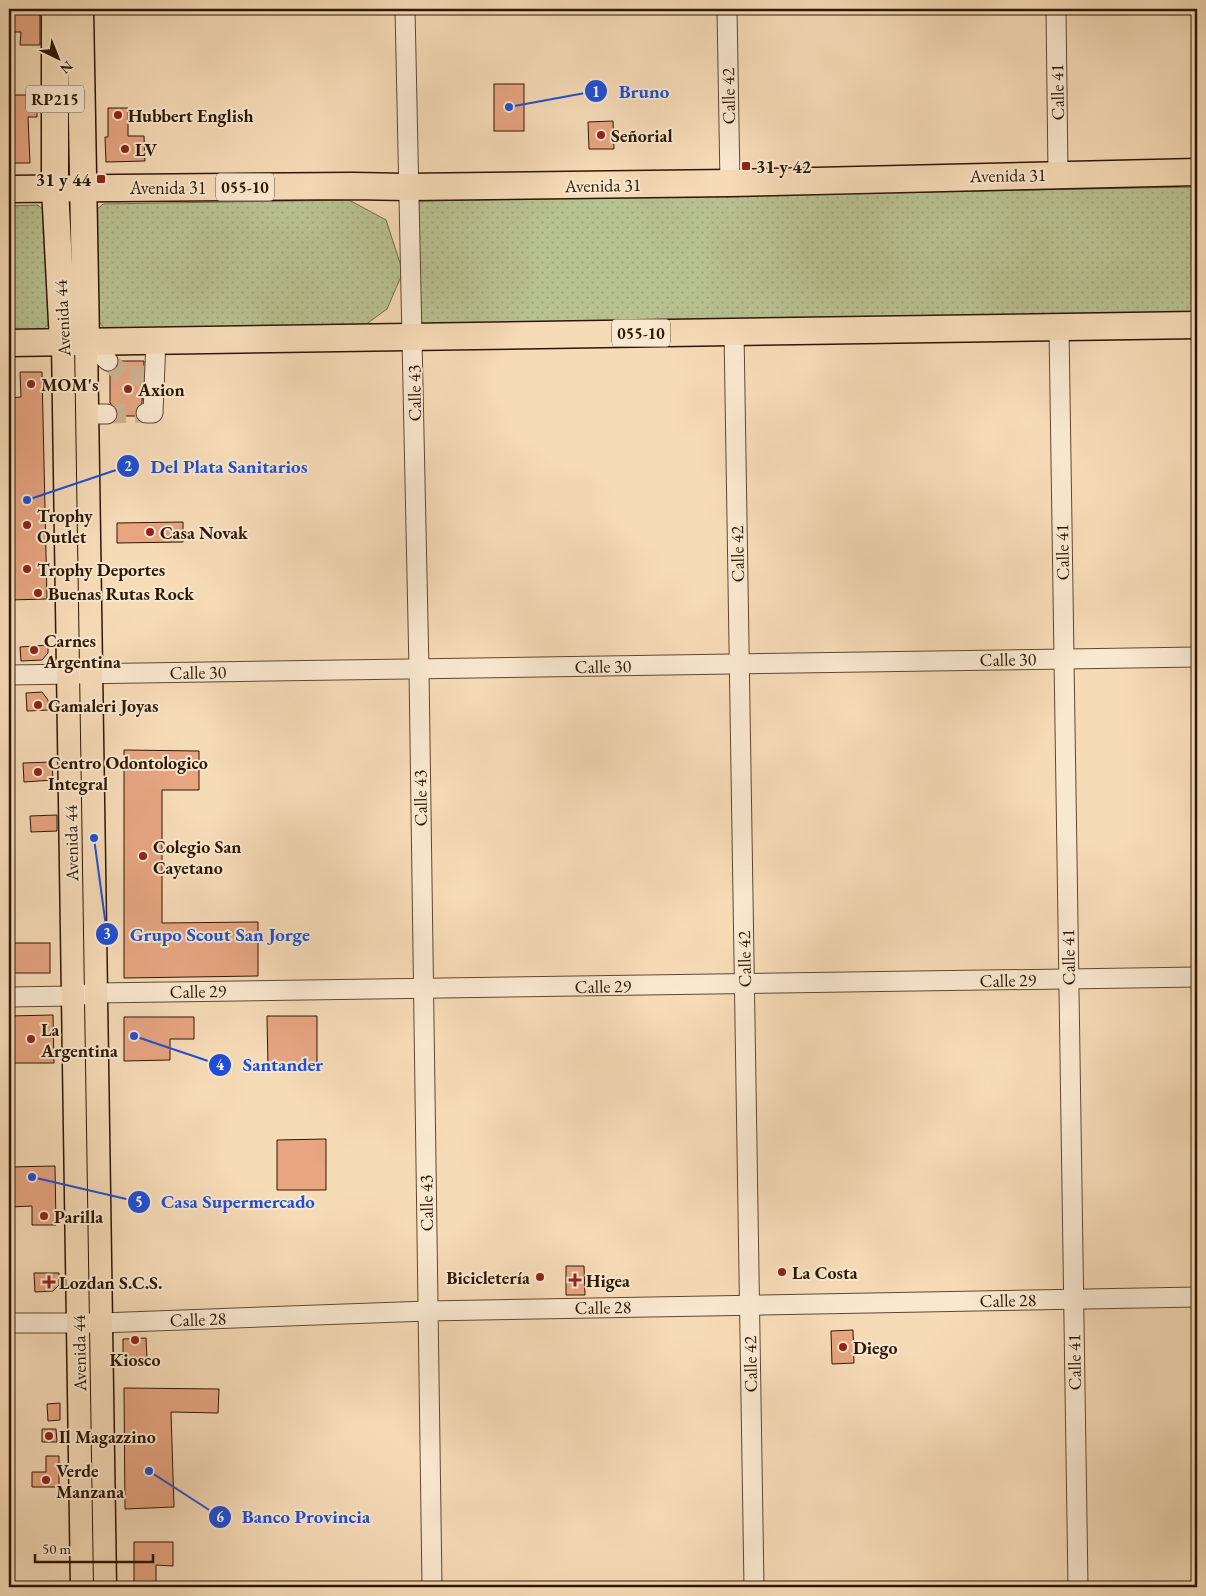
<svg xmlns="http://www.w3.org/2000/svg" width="1206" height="1596" viewBox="0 0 1206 1596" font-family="'EB Garamond',serif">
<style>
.grass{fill:url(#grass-dots);stroke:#736c4a}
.building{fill:#e7a582;stroke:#2e1702}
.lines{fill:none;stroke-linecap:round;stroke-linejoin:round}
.minor-tunnel{stroke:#ceb493;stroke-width:19;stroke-dasharray:19 9;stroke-linecap:butt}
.minor-casing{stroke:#60482f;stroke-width:21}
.major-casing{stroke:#2e1702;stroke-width:25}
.highway-casing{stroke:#2e1702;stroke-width:29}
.minor{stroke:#f9e8d0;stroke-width:19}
.major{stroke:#f6dbb7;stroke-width:22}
.highway{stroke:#f6dbb7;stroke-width:26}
.poi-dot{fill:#8f2418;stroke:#f9e8d0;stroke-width:2}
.labels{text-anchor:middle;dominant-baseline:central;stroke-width:4;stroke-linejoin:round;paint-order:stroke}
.shield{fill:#f9e8d0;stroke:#6b5640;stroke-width:1}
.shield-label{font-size:16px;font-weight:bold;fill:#2e1702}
.street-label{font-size:18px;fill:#2e1702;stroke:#f9e8d0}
.poi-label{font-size:18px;font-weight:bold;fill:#2e1702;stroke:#f9e8d0;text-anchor:start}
.leader{fill:none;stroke:#1d4ed8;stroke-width:2}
.callout-dot{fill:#1d4ed8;stroke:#f9e8d0;stroke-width:2}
.mark-label{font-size:15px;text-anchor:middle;font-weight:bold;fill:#fff}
.callout-label{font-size:19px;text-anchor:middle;font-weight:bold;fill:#1d4ed8;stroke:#f9e8d0;stroke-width:4;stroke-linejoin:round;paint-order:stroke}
</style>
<defs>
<pattern id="grass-dots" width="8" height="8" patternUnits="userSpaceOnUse" patternTransform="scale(1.25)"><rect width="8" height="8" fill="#b8c191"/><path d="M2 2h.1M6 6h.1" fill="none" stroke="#9ea57b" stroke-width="1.8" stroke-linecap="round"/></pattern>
</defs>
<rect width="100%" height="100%" fill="#f6dbb7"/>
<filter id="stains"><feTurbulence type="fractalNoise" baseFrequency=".004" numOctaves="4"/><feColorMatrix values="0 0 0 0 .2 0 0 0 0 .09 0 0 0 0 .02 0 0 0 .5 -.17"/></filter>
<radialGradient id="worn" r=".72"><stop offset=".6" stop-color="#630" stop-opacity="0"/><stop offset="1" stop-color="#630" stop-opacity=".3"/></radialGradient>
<g class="grass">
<path d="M1197,187V316L419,329V201Z"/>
<path d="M349,200L386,220L403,272L387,309L361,328L108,332L95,318L94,212L103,204Z"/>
<path d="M38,205L49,215L51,322L41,331L9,332V206Z"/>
</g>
<g class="building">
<path d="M9,9H40V45H20L21,32H9Z"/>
<rect x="494" y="84" width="30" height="47"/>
<path d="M9,95H37V117H28L30,163H9Z"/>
<path d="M108,108H128V136H144L145,161L106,162L105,137H108Z"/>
<path d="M613,121L614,149H589L588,122Z"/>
<path d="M119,361H144L142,403L136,408V416H118L116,408L110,403V372L117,368Z"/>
<path d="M20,372H42L47,599L9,600V443H12L10,398L21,397Z"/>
<path d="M183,522V542L117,543V523Z"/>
<path d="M48,645V653L42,660L21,661L20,647Z"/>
<path d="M42,692L48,700L49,710L27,711L26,693Z"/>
<path d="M124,750L199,751V790H162V923L258,922V976L124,978Z"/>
<path d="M52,762L53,780L24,782L23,763Z"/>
<path d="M57,815V831L31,832L30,816Z"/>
<rect x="9" y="943" width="41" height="30"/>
<path d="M53,1015L54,1063H9V1016Z"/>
<path d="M267,1016H317V1066L268,1067Z"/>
<path d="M124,1017H194V1039H170V1060L124,1061Z"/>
<path d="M326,1139V1190H277V1140Z"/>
<path d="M55,1166L56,1225H32V1206L9,1207V1167Z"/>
<path d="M566,1266H584L585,1295H566Z"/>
<path d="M34,1273H59V1285L53,1291L35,1292Z"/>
<path d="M853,1330L854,1363L832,1364L831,1331Z"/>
<path d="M146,1338L147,1360L123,1361V1339Z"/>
<path d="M124,1388L219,1389L218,1413L171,1412L174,1507L125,1509Z"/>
<path d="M60,1403V1420L48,1421L47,1404Z"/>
<path d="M42,1429H56L57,1442H42Z"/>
<path d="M46,1456H59V1487H32V1472H46Z"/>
<path d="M134,1542H173V1566L156,1565V1587H134Z"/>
</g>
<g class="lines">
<g class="minor-tunnel">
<path d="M108,361L125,376L147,375"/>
<path d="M107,414L146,413"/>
</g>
<g class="minor-casing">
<g id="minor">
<path d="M405,9L419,669L432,1587"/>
<path d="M727,9L730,183"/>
<path d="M1056,9L1058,174"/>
<path d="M1059,327L1078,1587"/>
<path d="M734,331L754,1587"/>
<path d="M86,341L108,361"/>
<path d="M146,413H153L156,340"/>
<path d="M87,414H107"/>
<path d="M9,675L1197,657"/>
<path d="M9,997L73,996L96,993L1197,977"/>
<path d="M9,1323H100L428,1311L1197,1297"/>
</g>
</g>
<g class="major-casing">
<g id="major">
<path d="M86,341L105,1587"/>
<path d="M63,342L82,1587"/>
</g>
</g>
<g class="highway-casing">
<g id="highway">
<path d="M55,9V188L63,342"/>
<path d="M80,9L86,341"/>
<path d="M9,189L353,186L407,187L730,183L1197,172"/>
<path d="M9,343L1197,325"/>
</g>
</g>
<use href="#minor" class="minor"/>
<use href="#major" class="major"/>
<use href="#highway" class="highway"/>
</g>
<g class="poi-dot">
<circle cx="118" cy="115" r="5"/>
<circle cx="601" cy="135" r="5"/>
<circle cx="125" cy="149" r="5"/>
<rect x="741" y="161" width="10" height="10" rx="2.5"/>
<rect x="96" y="174" width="10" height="10" rx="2.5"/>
<circle cx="31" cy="384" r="5"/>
<circle cx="128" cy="389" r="5"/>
<circle cx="27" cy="525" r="5"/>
<circle cx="150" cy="532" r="5"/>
<circle cx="27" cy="569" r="5"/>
<circle cx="38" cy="593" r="5"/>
<circle cx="34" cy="650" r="5"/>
<circle cx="38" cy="705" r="5"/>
<circle cx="38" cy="772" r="5"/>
<circle cx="143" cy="856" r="5"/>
<circle cx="31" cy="1039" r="5"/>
<circle cx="44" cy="1216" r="5"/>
<circle cx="782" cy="1272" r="5"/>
<circle cx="540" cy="1277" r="5"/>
<path d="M572.5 1272.5h5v5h5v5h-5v5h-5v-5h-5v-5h5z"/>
<path d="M46.5 1274.5h5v5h5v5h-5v5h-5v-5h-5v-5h5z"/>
<circle cx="135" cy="1340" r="5"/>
<circle cx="843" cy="1347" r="5"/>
<circle cx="49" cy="1436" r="5"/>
<circle cx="46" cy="1480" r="5"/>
</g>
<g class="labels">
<g class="shield">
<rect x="26" y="85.5" width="58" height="27" rx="4"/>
<rect x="216" y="173.5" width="58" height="27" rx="4"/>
<rect x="612" y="319.5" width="58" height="27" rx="4"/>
</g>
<g class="shield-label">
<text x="55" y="99">RP215</text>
<text x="245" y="187">055-10</text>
<text x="641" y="333">055-10</text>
</g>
<g class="street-label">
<text transform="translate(1057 92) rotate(-91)">Calle 41</text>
<text transform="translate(728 96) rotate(-91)">Calle 42</text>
<text transform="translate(1008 175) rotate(-1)">Avenida 31</text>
<text transform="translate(603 185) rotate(-1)">Avenida 31</text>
<text x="168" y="187">Avenida 31</text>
<text transform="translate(62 318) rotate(-93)">Avenida 44</text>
<text transform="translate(414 393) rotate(-91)">Calle 43</text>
<text transform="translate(1062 552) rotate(-91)">Calle 41</text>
<text transform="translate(737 554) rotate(-91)">Calle 42</text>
<text transform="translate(1008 659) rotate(-1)">Calle 30</text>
<text transform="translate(603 666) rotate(-1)">Calle 30</text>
<text transform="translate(198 672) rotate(-1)">Calle 30</text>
<text transform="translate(420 798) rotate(-91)">Calle 43</text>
<text transform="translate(71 843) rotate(-91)">Avenida 44</text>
<text transform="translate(1068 957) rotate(-91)">Calle 41</text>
<text transform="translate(744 959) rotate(-91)">Calle 42</text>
<text transform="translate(1008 980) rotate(-1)">Calle 29</text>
<text transform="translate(603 986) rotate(-1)">Calle 29</text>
<text transform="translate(198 991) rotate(-1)">Calle 29</text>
<text transform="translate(426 1203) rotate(-91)">Calle 43</text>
<text transform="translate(1008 1300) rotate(-1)">Calle 28</text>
<text transform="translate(603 1307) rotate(-1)">Calle 28</text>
<text transform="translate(198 1319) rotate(-2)">Calle 28</text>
<text transform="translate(79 1353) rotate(-91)">Avenida 44</text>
<text transform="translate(1074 1362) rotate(-91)">Calle 41</text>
<text transform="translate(750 1364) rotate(-91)">Calle 42</text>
</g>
<g class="poi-label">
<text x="128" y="115">Hubbert English</text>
<text x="611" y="135">Señorial</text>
<text x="135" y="149">LV</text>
<text x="756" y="166">31 y 42</text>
<text x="91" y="179" text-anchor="end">31 y 44</text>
<text x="41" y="384">MOM's</text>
<text x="138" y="389">Axion</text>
<text x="37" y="515">Trophy<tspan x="37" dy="21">Outlet</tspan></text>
<text x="160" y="532">Casa Novak</text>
<text x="37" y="569">Trophy Deportes</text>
<text x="48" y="593">Buenas Rutas Rock</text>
<text x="44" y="640">Carnes<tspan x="44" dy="21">Argentina</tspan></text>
<text x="48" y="705">Gamaleri Joyas</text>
<text x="48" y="762">Centro Odontologico<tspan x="48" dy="21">Integral</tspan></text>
<text x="153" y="846">Colegio San<tspan x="153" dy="21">Cayetano</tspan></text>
<text x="41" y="1029">La<tspan x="41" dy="21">Argentina</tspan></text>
<text x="54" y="1216">Parilla</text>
<text x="792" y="1272">La Costa</text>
<text x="530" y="1277" text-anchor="end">Bicicletería</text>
<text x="586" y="1280">Higea</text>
<text x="59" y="1282">Lozdan S.C.S.</text>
<text x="853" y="1347">Diego</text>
<text x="135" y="1359" text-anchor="middle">Kiosco</text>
<text x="59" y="1436">Il Magazzino</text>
<text x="56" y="1470">Verde<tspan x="56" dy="21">Manzana</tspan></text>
</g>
</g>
<path class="leader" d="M509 107L596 91M27 500L128 466M94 838L107 934M134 1036L220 1065M32 1177L139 1202M149 1471L220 1517"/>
<g class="callout-dot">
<circle cx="509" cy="107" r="5"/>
<circle cx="27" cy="500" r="5"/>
<circle cx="94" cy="838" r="5"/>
<circle cx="134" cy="1036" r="5"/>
<circle cx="32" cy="1177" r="5"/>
<circle cx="149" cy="1471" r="5"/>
<circle cx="596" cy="91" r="12"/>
<circle cx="128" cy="466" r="12"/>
<circle cx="107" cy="934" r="12"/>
<circle cx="220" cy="1065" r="12"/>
<circle cx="139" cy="1202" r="12"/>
<circle cx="220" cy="1517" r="12"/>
</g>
<g class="mark-label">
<text x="596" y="97">1</text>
<text x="128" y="471">2</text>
<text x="107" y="939">3</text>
<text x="220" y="1070">4</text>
<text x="139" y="1207">5</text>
<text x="220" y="1522">6</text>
</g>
<g class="callout-label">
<text x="644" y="98">Bruno</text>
<text x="229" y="473">Del Plata Sanitarios</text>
<text x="220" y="941">Grupo Scout San Jorge</text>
<text x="283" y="1071">Santander</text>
<text x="238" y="1208">Casa Supermercado</text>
<text x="306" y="1523">Banco Provincia</text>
</g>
<rect width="1206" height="1596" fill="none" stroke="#f6dbb7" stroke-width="30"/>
<rect x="10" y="10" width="1186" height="1576" fill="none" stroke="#2e1702" stroke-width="2.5"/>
<rect x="15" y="15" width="1176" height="1566" fill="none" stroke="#2e1702"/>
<g transform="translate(58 58) rotate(137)" stroke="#f9e8d0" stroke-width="4" paint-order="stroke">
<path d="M0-4L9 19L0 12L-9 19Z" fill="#2e1702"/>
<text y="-8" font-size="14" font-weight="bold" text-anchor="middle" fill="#2e1702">N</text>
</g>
<path d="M35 1554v8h118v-8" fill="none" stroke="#2e1702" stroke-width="2.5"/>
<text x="42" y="1554" font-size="15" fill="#2e1702" stroke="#f9e8d0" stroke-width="4" paint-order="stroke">50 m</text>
<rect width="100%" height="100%" filter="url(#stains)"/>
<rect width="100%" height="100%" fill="url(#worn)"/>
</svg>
